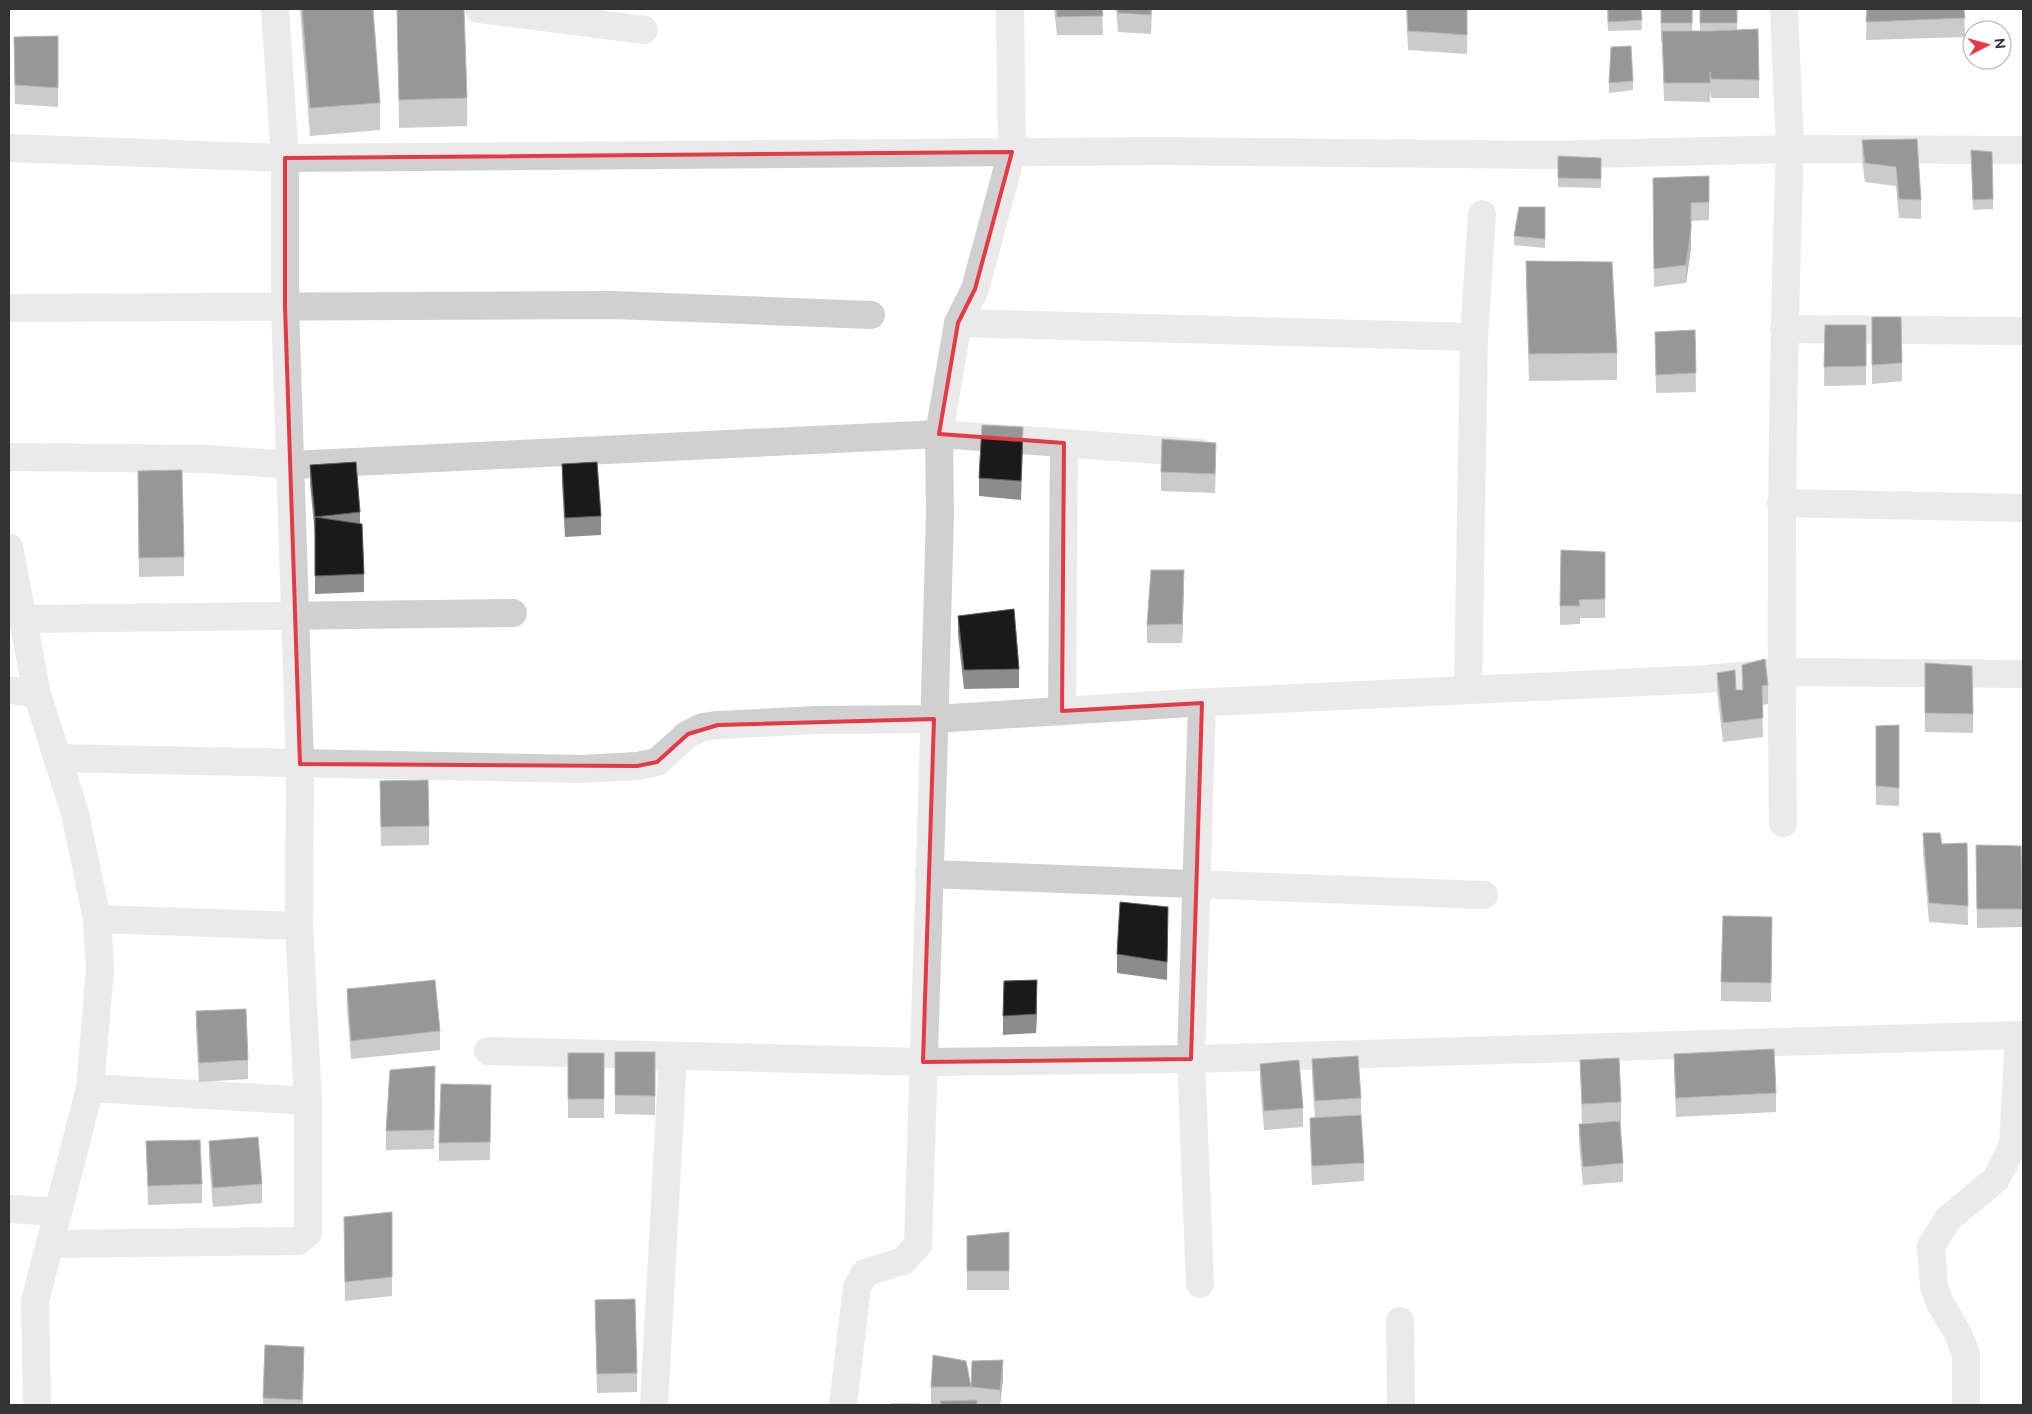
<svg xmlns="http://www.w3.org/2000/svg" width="2032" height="1414" viewBox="0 0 2032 1414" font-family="Raleway,sans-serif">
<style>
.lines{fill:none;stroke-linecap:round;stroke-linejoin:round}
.minor{stroke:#d0d0d0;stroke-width:28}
.wall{fill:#8c8c8c}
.shaded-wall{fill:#5f5f5f}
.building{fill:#1a1a1a;stroke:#5f5f5f}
.marked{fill:none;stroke:#e63946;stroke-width:4;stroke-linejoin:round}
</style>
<rect width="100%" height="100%" fill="#fff"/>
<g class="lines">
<g class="minor">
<path d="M479,9L644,30"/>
<path d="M9,148L285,158L1158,151L1550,155L1790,149L1784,9"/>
<path d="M9,308L613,305L871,315"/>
<path d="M958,323L1474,337"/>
<path d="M1784,329L2023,331"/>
<path d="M9,457L209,459L291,465L939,434L1200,453"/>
<path d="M1781,503L2023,508"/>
<path d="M9,547L37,694L75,813L97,919L100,969L90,1088L35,1301L37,1405"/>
<path d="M23,619L513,613"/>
<path d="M9,690L37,694"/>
<path d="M1468,690L1474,337L1482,214"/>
<path d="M1062,711L1064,443"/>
<path d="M57,758L582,769L637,766L657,762L688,734L703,727L718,725L816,720L934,719L1189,703L1707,679L1781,672L2023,674"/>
<path d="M1783,823C1780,598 1782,373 1790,149L2023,150"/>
<path d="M929,874L1484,895"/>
<path d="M97,919L299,926"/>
<path d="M488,1051L923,1062L1191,1059L2023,1035"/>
<path d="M90,1088L308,1101"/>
<path d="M9,1209L58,1212"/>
<path d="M50,1244L298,1241L308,1233V1101L299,926L300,764L285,306V158L275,9"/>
<path d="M1200,1284L1191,1059L1202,703"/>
<path d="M1400,1321L1401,1405"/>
<path d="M654,1405L673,1056"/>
<path d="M843,1405L857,1287L865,1273L903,1261L918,1245L933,769L940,513L939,434L958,323L975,289L1012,152L1010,9"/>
<path d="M1966,1405V1354L1958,1334L1940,1303L1934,1287L1931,1246L1948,1219L1996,1179L2013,1146L2019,1035"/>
</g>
</g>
<g class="wall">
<path d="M300,9H373L380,103V130L310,136Z"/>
<path d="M397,9L467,98V126L399,128Z"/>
<path d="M607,9H636V10Z"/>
<path d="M1054,9H1102L1103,35H1057Z"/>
<path d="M1116,9H1152L1151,34L1118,32Z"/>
<path d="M1406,9H1467V54L1408,50Z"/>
<path d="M1607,9H1641L1642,30L1608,31Z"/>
<path d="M1661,9H1693L1692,31H1700V9H1737V30L1759,80V98H1711L1710,91V102L1664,101L1662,42H1661Z"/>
<path d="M1867,9H1964L1965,37L1866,40Z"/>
<path d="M2022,9H2023V31Z"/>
<path d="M58,36V107L15,104L14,37Z"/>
<path d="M1633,81V90L1609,93V83Z"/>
<path d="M1917,139L1921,200V219L1899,218L1896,186L1865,182L1862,159V140Z"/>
<path d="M1971,150L1993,199V209L1973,210Z"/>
<path d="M1558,156L1601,158V188L1558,187Z"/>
<path d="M1709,176V220L1691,221V248L1686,283L1654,287L1653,178Z"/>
<path d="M1545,207V248L1514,245V236Z"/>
<path d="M1526,261L1617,353V380L1529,381L1526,289Z"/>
<path d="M1872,317H1901L1902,381L1872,384Z"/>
<path d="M1825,325H1866V385L1824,386Z"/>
<path d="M1695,330L1696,392L1656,393L1655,332Z"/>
<path d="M1023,446L1021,500L979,496V478Z"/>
<path d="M1216,462L1215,493L1161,491V472Z"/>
<path d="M562,464L601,516V535L565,537L562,483Z"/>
<path d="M310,465L360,512V524L364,574V592L315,594V535L310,484Z"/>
<path d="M138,471L184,557V576L139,577Z"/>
<path d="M1605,552V618H1580V624L1560,625V606Z"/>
<path d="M1184,589L1182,643H1147V625Z"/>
<path d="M958,616L1019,669V688L964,689L958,635Z"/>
<path d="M1925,663L1973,714V733L1925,732Z"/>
<path d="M1742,665L1768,685V704L1762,705L1763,737L1723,742L1717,691V673L1736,690H1742Z"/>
<path d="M1899,725V806L1876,805V726Z"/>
<path d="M380,781L429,826V845L381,846Z"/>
<path d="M1923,833L1942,844L1967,843L1968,925L1929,922L1923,851Z"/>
<path d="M1976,845L2021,846L2022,927L1977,928Z"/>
<path d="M1168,907L1167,980L1117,973V954Z"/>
<path d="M1772,917L1771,1002L1721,1001V982Z"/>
<path d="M347,989L440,1031V1050L351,1059L347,1008Z"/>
<path d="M1037,999L1036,1033L1003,1035V1016Z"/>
<path d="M196,1011L248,1060V1079L199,1082L196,1030Z"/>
<path d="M615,1052H655V1115L615,1114Z"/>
<rect x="568" y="1053" width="36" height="65"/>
<path d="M1674,1054L1776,1093V1112L1676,1117L1674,1072Z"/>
<path d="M1312,1059L1361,1098V1117L1364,1163V1181L1312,1185L1310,1137V1118H1315L1312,1077Z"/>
<path d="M1580,1060L1621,1102V1121L1582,1123Z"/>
<path d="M1260,1064L1303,1108V1127L1264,1130L1260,1083Z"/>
<path d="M435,1066L434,1149L386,1150V1131Z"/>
<path d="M491,1085L490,1160L439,1161V1143Z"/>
<path d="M1579,1124L1623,1163V1182L1583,1185L1579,1143Z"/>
<path d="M146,1141L202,1184V1203L148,1205Z"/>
<path d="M209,1141L262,1184V1203L213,1207L209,1160Z"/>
<path d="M392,1212V1296L345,1301L344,1217Z"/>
<path d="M1009,1232V1290H967V1236Z"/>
<path d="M595,1300L637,1373V1392L597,1393Z"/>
<path d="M265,1345L304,1365L303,1405H263Z"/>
<path d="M1003,1379L1000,1405H931V1387H971V1401V1387Z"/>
</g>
<g class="shaded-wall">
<path d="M1691,229V248L1686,283V265Z"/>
<path d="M1184,570V589L1182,643V624Z"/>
<path d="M1037,980V999L1036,1033V1014Z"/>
<path d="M304,1347V1365L302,1405Z"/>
<path d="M1003,1360V1379L1000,1405V1390Z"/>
</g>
<g class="building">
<path d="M302,9H373L380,103L310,108Z"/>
<path d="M397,9H464L467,98L399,100Z"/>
<path d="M1056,9H1102L1103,16L1057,17Z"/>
<path d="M1118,9H1151V15L1118,13Z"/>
<path d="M1407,9H1467V35L1408,31Z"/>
<path d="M1608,9H1641L1642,20L1608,22Z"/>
<rect x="1661" y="9" width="31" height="14"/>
<rect x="1700" y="9" width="37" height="14"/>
<path d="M1867,9H1964L1965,18L1866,22Z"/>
<path d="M1758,29L1759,80L1711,79L1710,72V83H1664L1662,31H1711Z"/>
<path d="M58,36V88L15,85L14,37Z"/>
<path d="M1631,46L1633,81L1609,83L1611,47Z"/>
<path d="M1917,139L1921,200L1899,199L1896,167L1865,163L1862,140Z"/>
<path d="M1971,150L1992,152L1993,199L1973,200Z"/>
<path d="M1558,156L1601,158V179L1558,178Z"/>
<path d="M1709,176V202L1691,203V229L1686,265L1654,269L1653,178Z"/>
<path d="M1519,207H1545V239L1514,236Z"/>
<path d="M1526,261L1612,262L1617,353L1529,354Z"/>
<path d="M1872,317H1901L1902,363L1872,365Z"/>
<path d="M1825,325H1866V366L1824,367Z"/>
<path d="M1695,330L1696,373L1656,375L1655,332Z"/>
<path d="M982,425L1023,427L1021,481L979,478Z"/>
<path d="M1162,439L1216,443L1215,474L1161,472Z"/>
<path d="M356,462L360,512L315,517L362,524L364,574L315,576V517L310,465Z"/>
<path d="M597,462L601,516L565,518L562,464Z"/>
<path d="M182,470L184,557L139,558L138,471Z"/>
<path d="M1561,550L1605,552V599L1579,600L1580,606H1560Z"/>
<path d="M1151,570H1184L1182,624L1147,625Z"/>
<path d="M1014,609L1019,669L964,670L958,616Z"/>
<path d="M1765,659L1768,685L1762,686L1763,718L1723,723L1717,673L1735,670L1736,690H1743L1742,665Z"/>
<path d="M1925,663L1972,666L1973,714L1925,713Z"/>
<path d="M1899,725V788L1876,786V726Z"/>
<path d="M428,780L429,826L381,827L380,781Z"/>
<path d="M1923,833H1940L1942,844L1967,843L1968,906L1929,903Z"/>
<path d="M1976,845L2021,846L2022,909H1977Z"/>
<path d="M1120,902L1168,907L1167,962L1117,954Z"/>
<path d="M1723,916L1772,917L1771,983L1721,982Z"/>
<path d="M435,980L440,1031L351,1041L347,989Z"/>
<path d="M1037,980L1036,1014L1003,1016L1004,981Z"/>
<path d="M246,1009L248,1060L199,1063L196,1011Z"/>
<path d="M1774,1049L1776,1093L1676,1098L1674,1054Z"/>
<path d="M615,1052H655V1096L615,1095Z"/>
<rect x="568" y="1053" width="36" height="46"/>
<path d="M1358,1056L1361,1098L1315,1101L1312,1059Z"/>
<path d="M1619,1058L1621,1102L1582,1104L1580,1060Z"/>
<path d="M1299,1060L1303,1108L1264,1111L1260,1064Z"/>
<path d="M435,1066L434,1130L386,1131L390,1070Z"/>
<path d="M441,1084L491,1085L490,1142L439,1143Z"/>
<path d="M1361,1115L1364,1163L1312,1166L1310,1118Z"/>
<path d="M1620,1121L1623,1163L1583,1167L1579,1124Z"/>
<path d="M258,1137L262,1184L213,1188L209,1141Z"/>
<path d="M200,1140L202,1184L148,1186L146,1141Z"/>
<path d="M392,1212V1277L345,1282L344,1217Z"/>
<path d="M1009,1232V1271H967V1236Z"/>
<path d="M635,1299L637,1373L597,1374L595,1300Z"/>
<path d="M265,1345L304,1347L302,1400L263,1398Z"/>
<path d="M933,1355L966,1361L971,1387H931Z"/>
<path d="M1003,1360L1000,1390L971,1387L972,1361Z"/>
<path d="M977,1400V1405H941L940,1401Z"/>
<rect x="891" y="1404" width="28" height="1"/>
</g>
<path d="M0 0H2032V1414H0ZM1012,152L975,289L958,323L939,434L1064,443L1062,711L1202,703L1191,1059L923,1062L934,719L718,725L688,734L657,762L637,766L300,764L285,306V158Z" fill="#fff" fill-opacity=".55" fill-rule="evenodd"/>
<path class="marked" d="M1012,152L975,289L958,323L939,434L1064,443L1062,711L1202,703L1191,1059L923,1062L934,719L718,725L688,734L657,762L637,766L300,764L285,306V158Z"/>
<rect width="2032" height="1414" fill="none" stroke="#333333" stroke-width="20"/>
<g transform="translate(1987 45) rotate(84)"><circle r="24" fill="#ffffff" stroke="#adadad"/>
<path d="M0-4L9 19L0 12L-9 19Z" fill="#e63946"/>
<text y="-8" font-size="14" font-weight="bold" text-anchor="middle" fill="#333333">N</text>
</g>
</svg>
